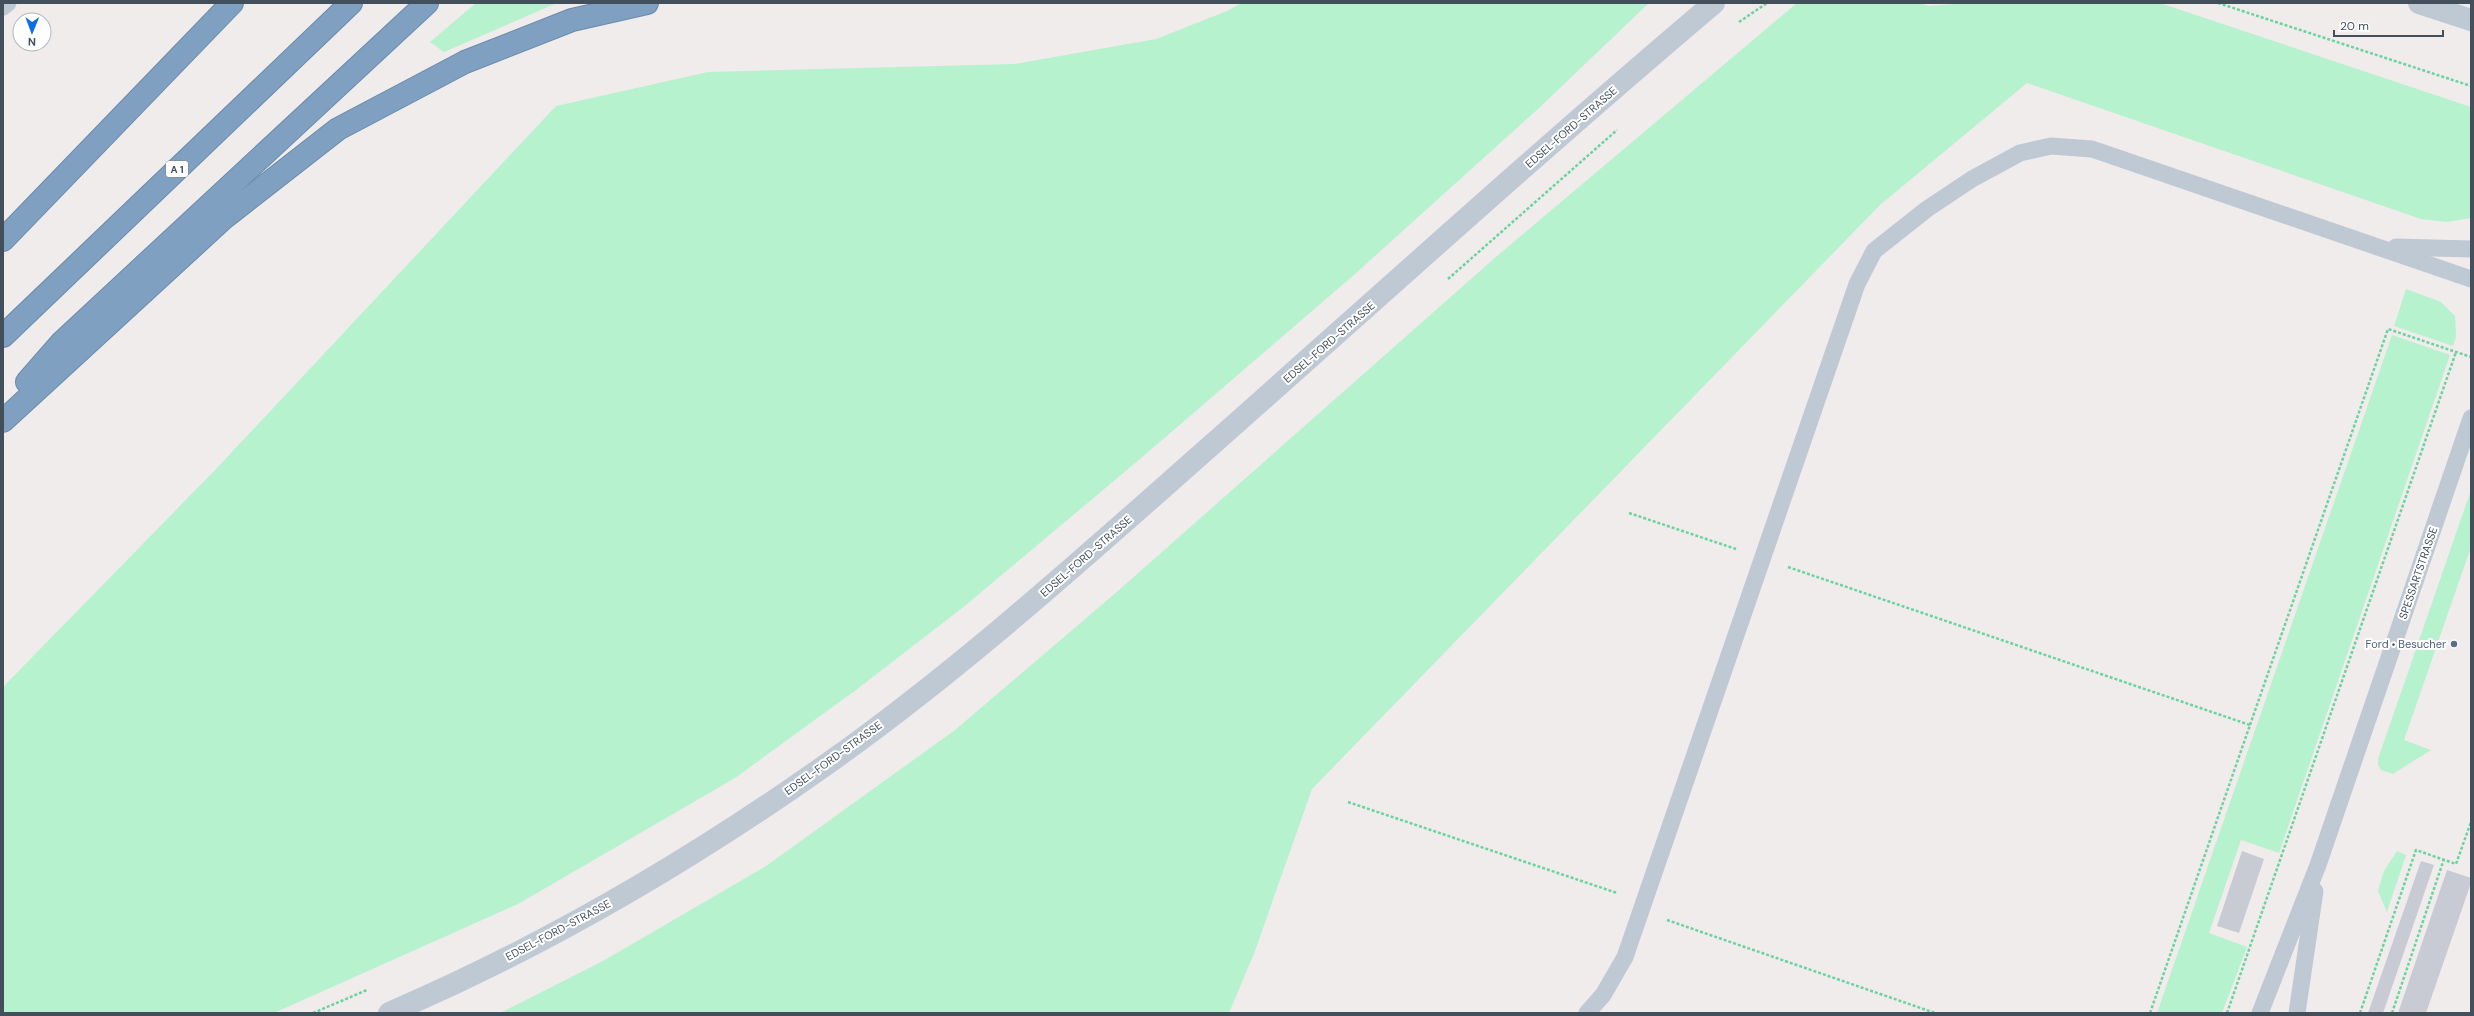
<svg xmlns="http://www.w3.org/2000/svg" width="2474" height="1016" viewBox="0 0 2474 1016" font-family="'DM Sans',sans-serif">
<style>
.green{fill:#b6f2cd}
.building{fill:#c8cbd3}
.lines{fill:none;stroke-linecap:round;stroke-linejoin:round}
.motorway-casing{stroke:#6a8bad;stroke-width:24}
.path{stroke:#6bd39f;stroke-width:2.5;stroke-dasharray:3 2;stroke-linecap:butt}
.service{stroke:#bec9d4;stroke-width:17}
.tertiary{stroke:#bec9d4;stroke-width:22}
.motorway{stroke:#7fa0c1;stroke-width:22}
.service-dot{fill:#5c6f8a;stroke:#fff;stroke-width:1.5}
.labels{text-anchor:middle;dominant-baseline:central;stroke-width:4;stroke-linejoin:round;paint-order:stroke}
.shield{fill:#fff;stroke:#7b848d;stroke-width:1}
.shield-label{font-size:10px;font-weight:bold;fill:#43505c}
.street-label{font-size:11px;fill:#43505c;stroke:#fff}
.service-label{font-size:11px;fill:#4e5e75;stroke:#fff;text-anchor:end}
</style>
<rect width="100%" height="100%" fill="#f0ecec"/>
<g class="green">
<path d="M476,3H557L444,52L430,42Z"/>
<path d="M1241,3H1649L1538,109L1355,274L1140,459L966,605L856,690L735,778L518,904L274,1013H3V687L216,469L556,106L708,72L1015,64L1156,39L1227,11Z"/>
<path d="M1797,3H1919L1929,6L1966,3H2160L2471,107V218L2447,222L2421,219L2027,83L1880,205L1312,789L1255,951L1229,1013H500L603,961L766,866L955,730L1119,590L1497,256Z"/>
<path d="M2406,289L2441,302L2455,316L2456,337L2453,346L2394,326Z"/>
<path d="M2392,335L2450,355L2279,853L2241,840L2209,933L2247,947L2222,1013H2157Z"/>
<path d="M2471,490V547L2404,740L2431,750L2393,774L2381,770L2378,765V759Z"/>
<path d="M2397,851L2406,855L2387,912L2378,891L2384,871Z"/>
</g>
<g class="building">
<path d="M2242,851L2264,859L2239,933L2217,926Z"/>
<path d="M2421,861L2434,865L2383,1013H2368Z"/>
<path d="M2447,870L2471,878V883L2426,1013H2398Z"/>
</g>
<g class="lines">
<g class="motorway-casing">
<g id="motorway">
<path d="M3,240L232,3"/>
<path d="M3,336L351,3"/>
<path d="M27,382L62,342L427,3"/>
<path d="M3,421L224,218L338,129L465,62L572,20L647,3"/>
</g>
</g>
<g class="path">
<path d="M2218,3L2471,86"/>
<path d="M1739,22L1767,3"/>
<path d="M1448,279L1617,130"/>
<path d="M1629,513L1736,549"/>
<path d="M1788,567L2250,725L2150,1013"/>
<path d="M2250,725L2388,329L2471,357"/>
<path d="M1348,802L1617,893"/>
<path d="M1667,920L1935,1013"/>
<path d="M313,1013L367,990"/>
<path d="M2227,1013L2456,352"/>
<path d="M2360,1013L2416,850L2456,864L2471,822"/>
<path d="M2392,1013L2444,859"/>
</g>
<g class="service">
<path d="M3,7L8,3"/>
<path d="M2396,247L2471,249"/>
<path d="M1587,1013L1603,995L1625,957L1857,284L1874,251L1927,209L1972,179L2020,153L2051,146L2092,149L2471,279"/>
<path d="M2260,1013L2318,865L2471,418"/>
<path d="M2297,1013L2315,891"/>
</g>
<g class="tertiary">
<path d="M2419,3L2471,20"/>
<path d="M389,1013C543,947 690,861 827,764C964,667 1089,553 1215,442C1381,295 1545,146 1714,3"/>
</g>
<use href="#motorway" class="motorway"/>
</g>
<circle class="service-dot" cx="2454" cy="644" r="4"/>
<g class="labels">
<rect class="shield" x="166" y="161" width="22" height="16" rx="3"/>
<g class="shield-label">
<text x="177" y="169">A 1</text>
</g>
<g class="street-label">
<text transform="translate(1571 127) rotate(-41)">EDSEL-FORD-STRASSE</text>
<text transform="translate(1329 342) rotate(-41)">EDSEL-FORD-STRASSE</text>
<text transform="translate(1086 556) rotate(-41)">EDSEL-FORD-STRASSE</text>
<text transform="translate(2418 573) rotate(-71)">SPESSARTSTRASSE</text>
<text transform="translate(833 758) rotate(-36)">EDSEL-FORD-STRASSE</text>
<text transform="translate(558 930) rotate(-28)">EDSEL-FORD-STRASSE</text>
</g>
<g class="service-label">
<text x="2446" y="644">Ford • Besucher</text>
</g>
</g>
<rect width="2474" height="1016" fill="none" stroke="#43505c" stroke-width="8"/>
<g transform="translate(32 32) rotate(181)"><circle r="19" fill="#ffffff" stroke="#b4b9be"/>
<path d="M0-3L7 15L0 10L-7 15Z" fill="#086eee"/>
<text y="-6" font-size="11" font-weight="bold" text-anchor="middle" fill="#43505c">N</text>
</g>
<path d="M2334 30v6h109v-6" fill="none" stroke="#43505c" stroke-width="2"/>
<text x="2340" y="30" font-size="12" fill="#43505c" stroke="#ffffff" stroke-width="3" paint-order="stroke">20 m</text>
</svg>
